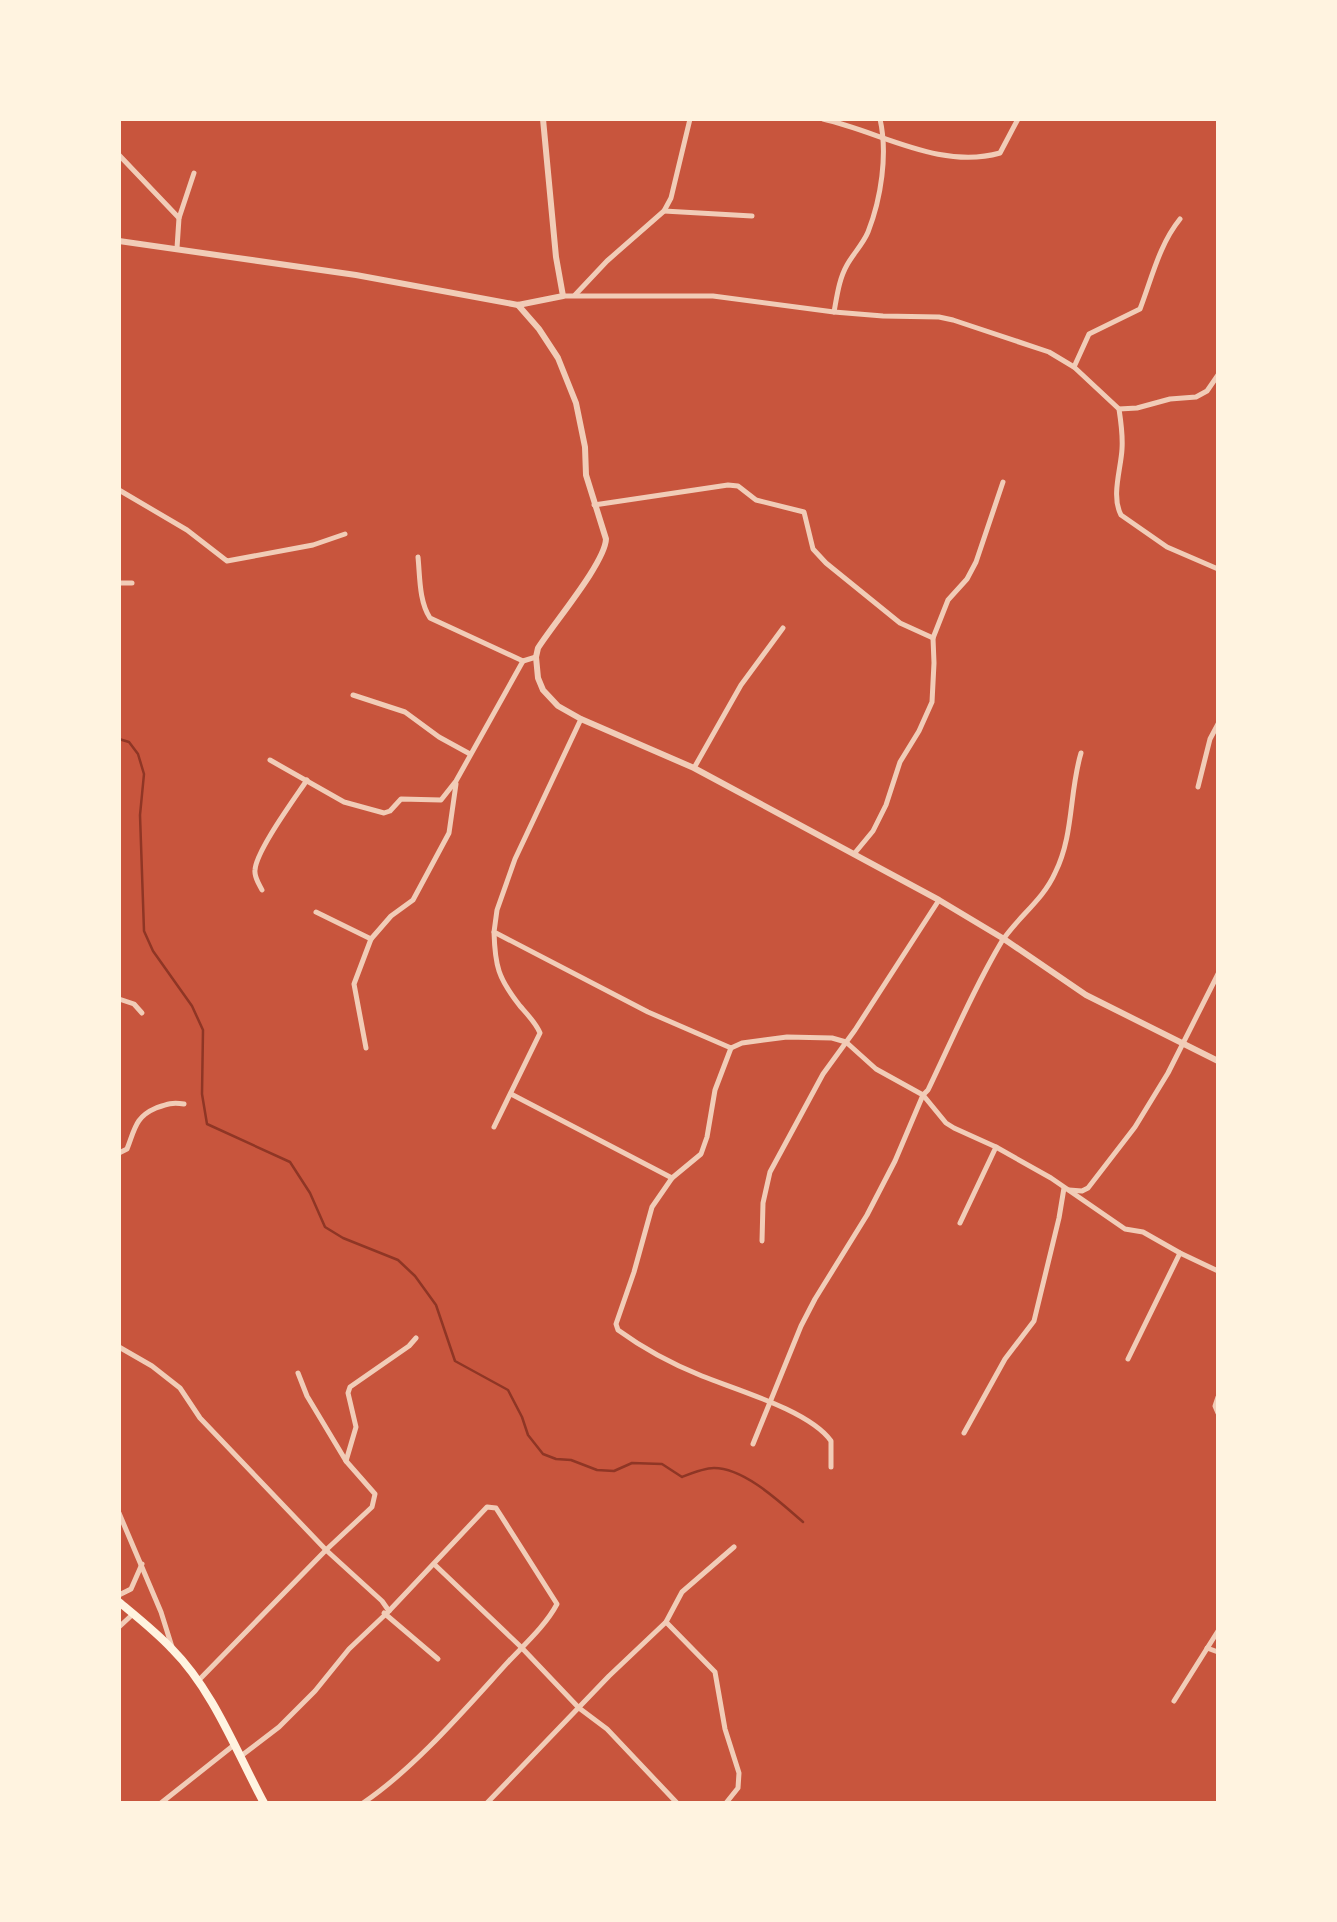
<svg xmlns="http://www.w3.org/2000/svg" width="1337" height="1922" viewBox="0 0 1337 1922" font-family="Signika,sans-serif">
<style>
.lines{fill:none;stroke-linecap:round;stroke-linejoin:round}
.stream{stroke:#8f3625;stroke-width:2.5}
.minor{stroke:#f1ccb7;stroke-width:5}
.tertiary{stroke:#f1ccb7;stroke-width:6}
.primary{stroke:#fff3e0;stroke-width:8}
</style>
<rect width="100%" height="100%" fill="#c8553d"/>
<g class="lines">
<path class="stream" d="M119,739L129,742L138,754L144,774L140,815L144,931L153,951L192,1006L203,1030L202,1094L207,1124L290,1162L310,1193L325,1227L343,1238L398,1260L415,1276L436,1305L455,1361L508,1390L522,1417L528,1435L543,1454L556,1459L571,1460L597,1470L614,1471L632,1463L662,1464L682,1477C692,1473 704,1468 714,1468C745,1468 782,1504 803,1522"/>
<g class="minor">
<path d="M823,119C881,132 940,170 1000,153L1018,119"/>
<path d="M119,155L179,218L177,248"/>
<path d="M664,211L752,216"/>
<path d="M179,218L194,173"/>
<path d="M575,295L607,261L664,211L671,198L690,119"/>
<path d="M563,296H713L834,312L883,316L939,317L953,320L1049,352L1074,367L1119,409C1121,422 1123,435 1122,449C1121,469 1111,496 1121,515L1167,547L1218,569"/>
<path d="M834,312C837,296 839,279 847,265C853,254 863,244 868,232C881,199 888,154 880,119"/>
<path d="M1074,367L1089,334L1140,309C1152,278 1159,245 1180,219"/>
<path d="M1119,409L1137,408L1170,399L1196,397L1207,391L1218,375"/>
<path d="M119,490L187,530L227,561L313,545L345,534"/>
<path d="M594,505L728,485L738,486L756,500L804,512L813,549L826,563L900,623L933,638"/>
<path d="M418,557C420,577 419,601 430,618L523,661"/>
<path d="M119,583H132"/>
<path d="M353,695L405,712L439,737L470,754"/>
<path d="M581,719L515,859L497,910L494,932L648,1012L731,1048L742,1043L787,1037L832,1038L846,1042L876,1069L923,1095L946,1123L954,1128L996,1147L1051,1178L1125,1229L1143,1232L1180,1253L1218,1271"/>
<path d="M270,760L344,802L384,813L390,811L401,799L441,800L456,781L523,661L536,657"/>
<path d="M694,768L741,685L783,628"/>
<path d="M1198,787L1210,739L1218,724"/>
<path d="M854,854L873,831L886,805L900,762L919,731L932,702L934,663L933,638L948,600L967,579L976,562L1003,482"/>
<path d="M262,890C259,884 254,877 255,870C256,851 295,798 307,780"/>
<path d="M316,912L371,939L391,916L413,900L449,833L456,784"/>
<path d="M119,999L134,1004L142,1013"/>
<path d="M366,1048L354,984L371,939"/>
<path d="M731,1048L715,1090L707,1137L701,1154L672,1178L652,1207L634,1272L616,1324L618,1330C644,1349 672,1364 702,1376C737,1390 810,1411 831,1441V1467"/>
<path d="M511,1094L672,1178"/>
<path d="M494,1127L540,1033C536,1023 527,1014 520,1006C498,978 495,966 494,932"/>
<path d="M119,1153L127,1149C135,1129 135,1117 156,1108C167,1104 172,1102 184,1104"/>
<path d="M1069,1190L1082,1191L1088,1188L1135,1127L1168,1073L1218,974"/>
<path d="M960,1223L996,1147"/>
<path d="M762,1241L763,1203L770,1172L823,1074L855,1030L939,900"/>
<path d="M119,1347L152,1366L180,1388L200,1418L326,1550L382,1601L389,1611"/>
<path d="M1128,1359L1180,1253"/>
<path d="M298,1373L307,1396L346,1461"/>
<path d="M1218,1397L1215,1406L1218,1413"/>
<path d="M964,1433L1005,1359L1034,1321L1059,1218L1064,1188"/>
<path d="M753,1444L801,1326L815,1299L867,1215L895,1161L923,1095L928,1090C952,1040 974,988 1002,941C1018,917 1043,900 1055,873C1074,835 1069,793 1081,753"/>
<path d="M119,1513L161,1612L172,1647"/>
<path d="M434,1564L521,1647L579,1708L607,1729L677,1803"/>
<path d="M119,1595L131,1589L142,1564"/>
<path d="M384,1613L438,1659"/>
<path d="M666,1622L715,1672L725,1729L739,1773L738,1788L726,1803"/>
<path d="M119,1627L133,1614"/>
<path d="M1207,1648L1218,1652"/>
<path d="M198,1681L326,1550L372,1507L375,1494L346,1461L356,1427L348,1393L350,1387L409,1346L416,1338"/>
<path d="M1174,1701L1218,1631"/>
<path d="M241,1756L279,1727L315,1691L349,1649L389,1611L487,1507L496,1508L557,1604C546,1625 525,1644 509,1661C466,1708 415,1768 363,1803"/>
<path d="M161,1803L234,1745"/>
<path d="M487,1803L609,1676L666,1622L682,1592L734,1547"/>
</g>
<g class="tertiary">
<path d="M119,241L356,275L518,305L563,296L556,257L543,119"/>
<path d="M518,305L539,329L558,358L576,403L585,447L586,475L606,539C605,563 553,624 538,648L536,657L538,678L543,690L558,706L581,719L694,768L939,900L1004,939L1086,995L1218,1061"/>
</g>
<path class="primary" d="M119,1602C137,1617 156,1632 172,1649C213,1690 237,1753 264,1803"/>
</g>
<rect width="1337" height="1922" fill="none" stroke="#fff3e0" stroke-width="242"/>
</svg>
